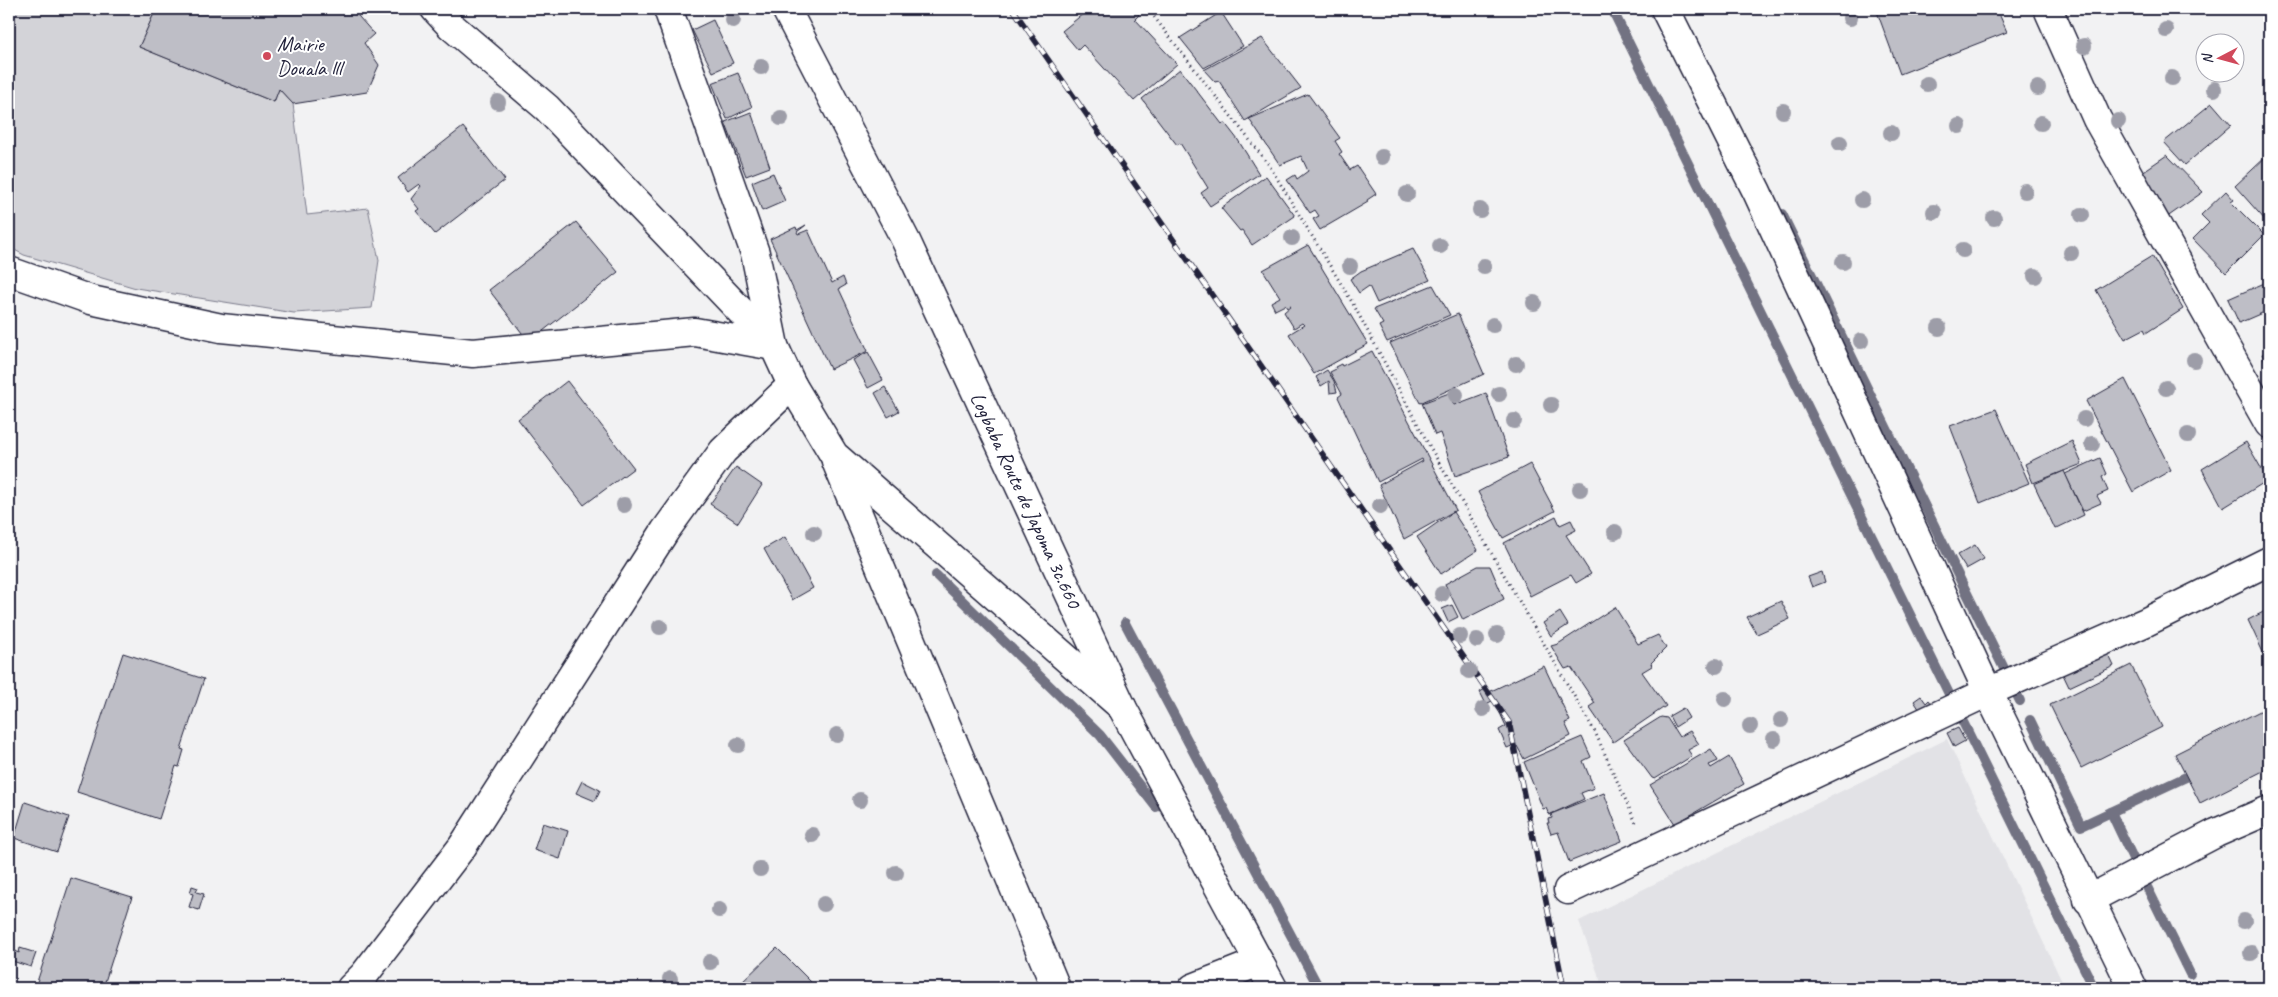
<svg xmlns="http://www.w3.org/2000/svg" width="2278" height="997" viewBox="0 0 2278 997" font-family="Caveat,sans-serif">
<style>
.built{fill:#e2e2e6}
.green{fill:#d3d3d8;stroke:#7a7a8a}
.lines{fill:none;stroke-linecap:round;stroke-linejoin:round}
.stream{stroke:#727282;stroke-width:10}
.building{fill:#bebec6;stroke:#22223b}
.street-casing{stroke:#22223b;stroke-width:31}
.secondary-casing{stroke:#22223b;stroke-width:31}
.primary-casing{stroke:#22223b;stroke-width:31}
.path{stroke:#22223b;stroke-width:3;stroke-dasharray:1 4;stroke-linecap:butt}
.street{stroke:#fff;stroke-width:28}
.secondary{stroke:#fff;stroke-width:28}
.primary{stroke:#fff;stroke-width:28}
.rail-casing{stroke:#22223b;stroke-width:5.5}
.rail{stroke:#fff;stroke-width:4;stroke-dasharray:11;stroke-linecap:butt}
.tree{fill:#9d9da8}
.poi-dot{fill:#d1495b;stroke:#fff;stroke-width:2}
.labels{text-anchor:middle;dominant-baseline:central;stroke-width:4;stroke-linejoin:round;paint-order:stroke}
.poi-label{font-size:21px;fill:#22223b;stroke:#fff;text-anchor:start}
.street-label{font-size:21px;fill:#22223b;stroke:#fff}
</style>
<rect width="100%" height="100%" fill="#f2f2f3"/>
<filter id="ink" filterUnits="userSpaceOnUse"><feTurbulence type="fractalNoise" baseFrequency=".02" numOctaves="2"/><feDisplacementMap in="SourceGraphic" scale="10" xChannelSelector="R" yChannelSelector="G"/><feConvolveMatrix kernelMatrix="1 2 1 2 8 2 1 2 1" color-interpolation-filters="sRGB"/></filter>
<g filter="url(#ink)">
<path class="built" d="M1947,739L2065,988H1603L1579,921Z"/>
<path class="green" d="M11,9H156L139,47L274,102L279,89L293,104L307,215L368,208L379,260L372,308L294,313L136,288L24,255L9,247V21Z"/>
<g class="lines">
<g class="stream">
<path d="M1612,9L1953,702"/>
<path d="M1782,214L1953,564"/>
<path d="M1955,569L2020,701"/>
<path d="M936,575L1100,735L1156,807"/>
<path d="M1125,623L1319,988"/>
<path d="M1960,716L2094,988"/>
<path d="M2030,720L2081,826L2186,777"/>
<path d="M2111,812L2138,869"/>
<path d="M2146,885L2190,974"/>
</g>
</g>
<g class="building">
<path d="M156,9H352L374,34L364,43L379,65L367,92L293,104L279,89L274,102L139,47Z"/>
<path d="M1089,9H1133L1139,15L1135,19L1177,64L1134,101L1083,45L1078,50L1062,31Z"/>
<path d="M1876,9H1997L2007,32L1900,74Z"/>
<path d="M1221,12L1243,46L1204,68L1180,38Z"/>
<path d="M713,20L733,63L713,72L692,30Z"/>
<path d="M1262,38L1301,88L1245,121L1219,81L1215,82L1204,70Z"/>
<path d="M1180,69L1222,124L1224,122L1238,140L1259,174L1210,206L1201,193L1208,188L1185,151L1180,143L1177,145L1142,99Z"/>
<path d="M738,73L752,107L727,119L712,83Z"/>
<path d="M1308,94L1340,138L1335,141L1342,152L1339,154L1350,170L1357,166L1376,194L1367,200L1368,202L1320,230L1313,219L1319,216L1315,210L1310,213L1287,180L1295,175L1297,179L1308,171L1301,156L1280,165L1249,119Z"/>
<path d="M2212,103L2231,125L2185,165L2164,142Z"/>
<path d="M751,112L770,167L746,176L725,122Z"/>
<path d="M463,127L505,180L435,234L416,211L419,209L411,199L421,186L419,184L408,192L398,178Z"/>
<path d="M2269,154V218L2266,221L2235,186Z"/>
<path d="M2167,155L2203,192L2163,220L2135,177Z"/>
<path d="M773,173L785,201L762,211L752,182Z"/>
<path d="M1266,176L1295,216L1252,245L1242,230L1240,231L1221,208Z"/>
<path d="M2226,191L2234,200L2231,202L2264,235L2226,273L2193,239L2209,223L2201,215Z"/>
<path d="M576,222L618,272L529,342L489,290Z"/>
<path d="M806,225L797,232L798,234L808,230L832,283L843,277L846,285L839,289L868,351L830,369L770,239L796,227L797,230Z"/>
<path d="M1308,245L1368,344L1314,374L1289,334L1304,325L1302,323L1294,328L1284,312L1291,306L1287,308L1285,305L1275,310L1271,302L1280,297L1263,270Z"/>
<path d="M1413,249L1430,280L1377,303L1369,286L1359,293L1350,279L1361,271Z"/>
<path d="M2152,256L2183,309L2146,333L2144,329L2125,339L2096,290Z"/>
<path d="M2269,281V310L2239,323L2228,299Z"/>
<path d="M1433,285L1450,315L1387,342L1379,326L1383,324L1374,309Z"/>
<path d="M1458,314L1484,374L1420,403L1390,343Z"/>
<path d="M1372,351L1456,510L1404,539L1379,485L1423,461L1422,459L1378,482L1338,397L1342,394L1330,372L1336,369L1335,367L1341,364L1342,366Z"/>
<path d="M868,352L883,380L868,388L853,360Z"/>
<path d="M2269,352V370L2262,354Z"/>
<path d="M1327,370L1334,381L1337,392L1330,393L1329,381L1321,386L1316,377Z"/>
<path d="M2125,379L2171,470L2133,492L2086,401Z"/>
<path d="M567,381L634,468L584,505L518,419Z"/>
<path d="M885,387L899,411L888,417L875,393Z"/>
<path d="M1449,393L1454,405L1486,393L1509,457L1455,476L1440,433L1435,435L1422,403Z"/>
<path d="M1996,409L2029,483L1980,503L1950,426Z"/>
<path d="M2072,441L2082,464L2033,483L2025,464Z"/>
<path d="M2246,442L2268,480L2223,508L2202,469Z"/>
<path d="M2100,458L2107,474L2102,477L2108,491L2097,496L2101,503L2083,511L2065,474Z"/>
<path d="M1530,464L1555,511L1503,538L1478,492Z"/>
<path d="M736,467L762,485L738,523L710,504Z"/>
<path d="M2064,471L2084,515L2055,529L2034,484Z"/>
<path d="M1453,512L1478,550L1441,574L1417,537Z"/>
<path d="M1556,516L1560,525L1571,520L1576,530L1566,535L1591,574L1576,583L1571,575L1530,596L1504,543Z"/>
<path d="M785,537L813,588L792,600L764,549Z"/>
<path d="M1975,545L1984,559L1966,569L1957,555Z"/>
<path d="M1478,566H1490L1504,599L1463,620L1445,584Z"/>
<path d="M1822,572L1825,582L1812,587L1808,577Z"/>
<path d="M1781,601L1790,619L1757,634L1747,617Z"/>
<path d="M1452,605L1458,617L1448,622L1442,609Z"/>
<path d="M1615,607L1638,644L1658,635L1666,648L1651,663L1652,666L1642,672L1666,706L1613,742L1589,707L1595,703L1571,667L1565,669L1551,646L1558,644Z"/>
<path d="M2269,609V663H2268L2248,620Z"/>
<path d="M1560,612L1568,625L1551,636L1543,623Z"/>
<path d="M2104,645L2114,666L2069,687L2059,666Z"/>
<path d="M123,653L204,679L181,749L184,750L179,767L176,766L159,819L77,792Z"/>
<path d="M2131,665L2162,727L2081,768L2050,705Z"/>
<path d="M1544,666L1570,721L1565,723L1571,736L1524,759L1517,746L1515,747L1514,745L1507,748L1499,730L1506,726L1494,700L1486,704L1480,692L1487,688L1489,692Z"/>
<path d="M1921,696L1926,703L1929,700L1932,704L1921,712L1914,701Z"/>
<path d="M1683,708L1689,718L1675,727L1669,716Z"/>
<path d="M2262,710L2269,725V768L2200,803L2175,754Z"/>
<path d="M1661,717L1667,718L1679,737L1690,731L1699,744L1688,750L1692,756L1655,779L1652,778L1624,740Z"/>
<path d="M1958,728L1965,741L1954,747L1947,733Z"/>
<path d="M1582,737L1591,757L1583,761L1594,788L1581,793L1584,799L1549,815L1546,808L1543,809L1524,762Z"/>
<path d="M1711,749L1718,761L1709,765L1711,768L1729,757L1744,784L1675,824L1650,785Z"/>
<path d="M582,781L600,790L595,801L576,793Z"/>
<path d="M1604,793L1622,841L1569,862L1558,832L1551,834L1547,823H1549L1548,819L1552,818L1551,814Z"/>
<path d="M25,802L69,817L57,852L14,838Z"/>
<path d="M543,823L568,831L560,859L534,850Z"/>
<path d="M71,878L132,897L103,988H35Z"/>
<path d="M192,886L198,888L196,892L204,894L199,910L189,907L193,894L190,893Z"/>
<path d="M20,948L36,953L31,967L12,961L16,951L19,953Z"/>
<path d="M777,948L813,984L809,988H736Z"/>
</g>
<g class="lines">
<g class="street-casing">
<g id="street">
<path d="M435,9L450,25L547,108L774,346L792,385L834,455L1122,707"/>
<path d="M2048,9L2097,119L2269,424"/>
<path d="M9,271L91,300L221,328L473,353L695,332L774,346L755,253L668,9"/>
<path d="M836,461L1056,988"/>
<path d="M1568,890L1988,692L2146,622L2269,561"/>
<path d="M2088,900L2216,833L2269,810"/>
<path d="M351,988L364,975L462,847L665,531L723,451L792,385"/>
<path d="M1193,988L1259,962"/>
</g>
</g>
<g class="secondary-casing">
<path id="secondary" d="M1665,9L1757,192L1988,692L2133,988"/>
</g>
<g class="primary-casing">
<path id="primary" d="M786,9L906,241L1122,707L1273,988"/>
</g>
<path class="path" d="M1148,9L1269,165L1352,302L1430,447L1595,732L1636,823"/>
<use href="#street" class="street"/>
<use href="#secondary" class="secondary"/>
<use href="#primary" class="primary"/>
<g class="rail-casing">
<path id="rail" d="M1013,9L1509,722L1564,988"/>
</g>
<use href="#rail" class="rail"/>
</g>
<g class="tree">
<circle cx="1850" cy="18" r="8"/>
<circle cx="733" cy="20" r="8"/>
<circle cx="2166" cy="30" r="8"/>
<circle cx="2084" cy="46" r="8"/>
<circle cx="761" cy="67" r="8"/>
<circle cx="2172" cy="78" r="8"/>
<circle cx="1927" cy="84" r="8"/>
<circle cx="2038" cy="88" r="8"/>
<circle cx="2214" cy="89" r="8"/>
<circle cx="498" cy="102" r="8"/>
<circle cx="1783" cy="111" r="8"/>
<circle cx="781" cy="118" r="8"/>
<circle cx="2118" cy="121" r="8"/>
<circle cx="2041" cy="123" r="8"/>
<circle cx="1959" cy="126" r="8"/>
<circle cx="1891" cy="133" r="8"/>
<circle cx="1840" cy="143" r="8"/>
<circle cx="1382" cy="157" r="8"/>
<circle cx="2025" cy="191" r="8"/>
<circle cx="1407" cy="194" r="8"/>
<circle cx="1862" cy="200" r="8"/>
<circle cx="1480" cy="210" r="8"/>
<circle cx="1934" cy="212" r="8"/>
<circle cx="2082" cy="215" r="8"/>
<circle cx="1994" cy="218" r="8"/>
<circle cx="1292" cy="238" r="8"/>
<circle cx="1440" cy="246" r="8"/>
<circle cx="1963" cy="250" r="8"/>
<circle cx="2071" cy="253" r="8"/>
<circle cx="1843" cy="262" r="8"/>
<circle cx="1350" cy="266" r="8"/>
<circle cx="1484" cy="266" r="8"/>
<circle cx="2035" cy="276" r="8"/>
<circle cx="1534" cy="303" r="8"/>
<circle cx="1493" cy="325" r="8"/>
<circle cx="1939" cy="328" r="8"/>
<circle cx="1861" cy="341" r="8"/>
<circle cx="2194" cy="360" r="8"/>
<circle cx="1516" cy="364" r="8"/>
<circle cx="2166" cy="388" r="8"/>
<circle cx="1499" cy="394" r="8"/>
<circle cx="1456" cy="395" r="8"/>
<circle cx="1551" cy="405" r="8"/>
<circle cx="2084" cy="419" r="8"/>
<circle cx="1514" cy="421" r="8"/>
<circle cx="2188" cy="435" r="8"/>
<circle cx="2092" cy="444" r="8"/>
<circle cx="1580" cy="489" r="8"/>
<circle cx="624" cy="505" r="8"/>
<circle cx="1380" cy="506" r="8"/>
<circle cx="1615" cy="532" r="8"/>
<circle cx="814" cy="533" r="8"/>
<circle cx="1442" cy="594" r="8"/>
<circle cx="660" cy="627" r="8"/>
<circle cx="1497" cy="635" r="8"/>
<circle cx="1460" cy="636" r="8"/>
<circle cx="1477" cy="640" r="8"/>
<circle cx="1716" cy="666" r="8"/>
<circle cx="1469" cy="671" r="8"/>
<circle cx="1725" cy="699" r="8"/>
<circle cx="1483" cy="709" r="8"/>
<circle cx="1781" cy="720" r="8"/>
<circle cx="1750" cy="726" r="8"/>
<circle cx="837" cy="735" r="8"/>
<circle cx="1774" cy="739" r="8"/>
<circle cx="738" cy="745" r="8"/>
<circle cx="860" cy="800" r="8"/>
<circle cx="812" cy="835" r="8"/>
<circle cx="760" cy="869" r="8"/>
<circle cx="896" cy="873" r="8"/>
<circle cx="824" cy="904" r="8"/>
<circle cx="719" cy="910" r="8"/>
<circle cx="2244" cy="921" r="8"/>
<circle cx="2251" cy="953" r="8"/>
<circle cx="710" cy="962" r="8"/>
<circle cx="670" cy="979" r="8"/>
</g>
</g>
<circle class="poi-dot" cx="267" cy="56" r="5"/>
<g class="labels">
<g class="poi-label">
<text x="277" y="44">Mairie<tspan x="277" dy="24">Douala lll</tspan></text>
</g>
<g class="street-label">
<text transform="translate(1026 500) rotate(65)">Logbaba Route de Japoma 3c.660</text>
</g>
</g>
<rect width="2278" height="997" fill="none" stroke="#fff" stroke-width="30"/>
<rect x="15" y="15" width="2248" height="967" fill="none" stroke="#22223b" stroke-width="2" filter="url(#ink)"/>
<g transform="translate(2220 58) rotate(264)"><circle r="24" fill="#ffffff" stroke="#a7a7b1"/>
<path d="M0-4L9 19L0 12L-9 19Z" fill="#d1495b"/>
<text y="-8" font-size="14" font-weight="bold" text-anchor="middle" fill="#22223b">N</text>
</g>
</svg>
